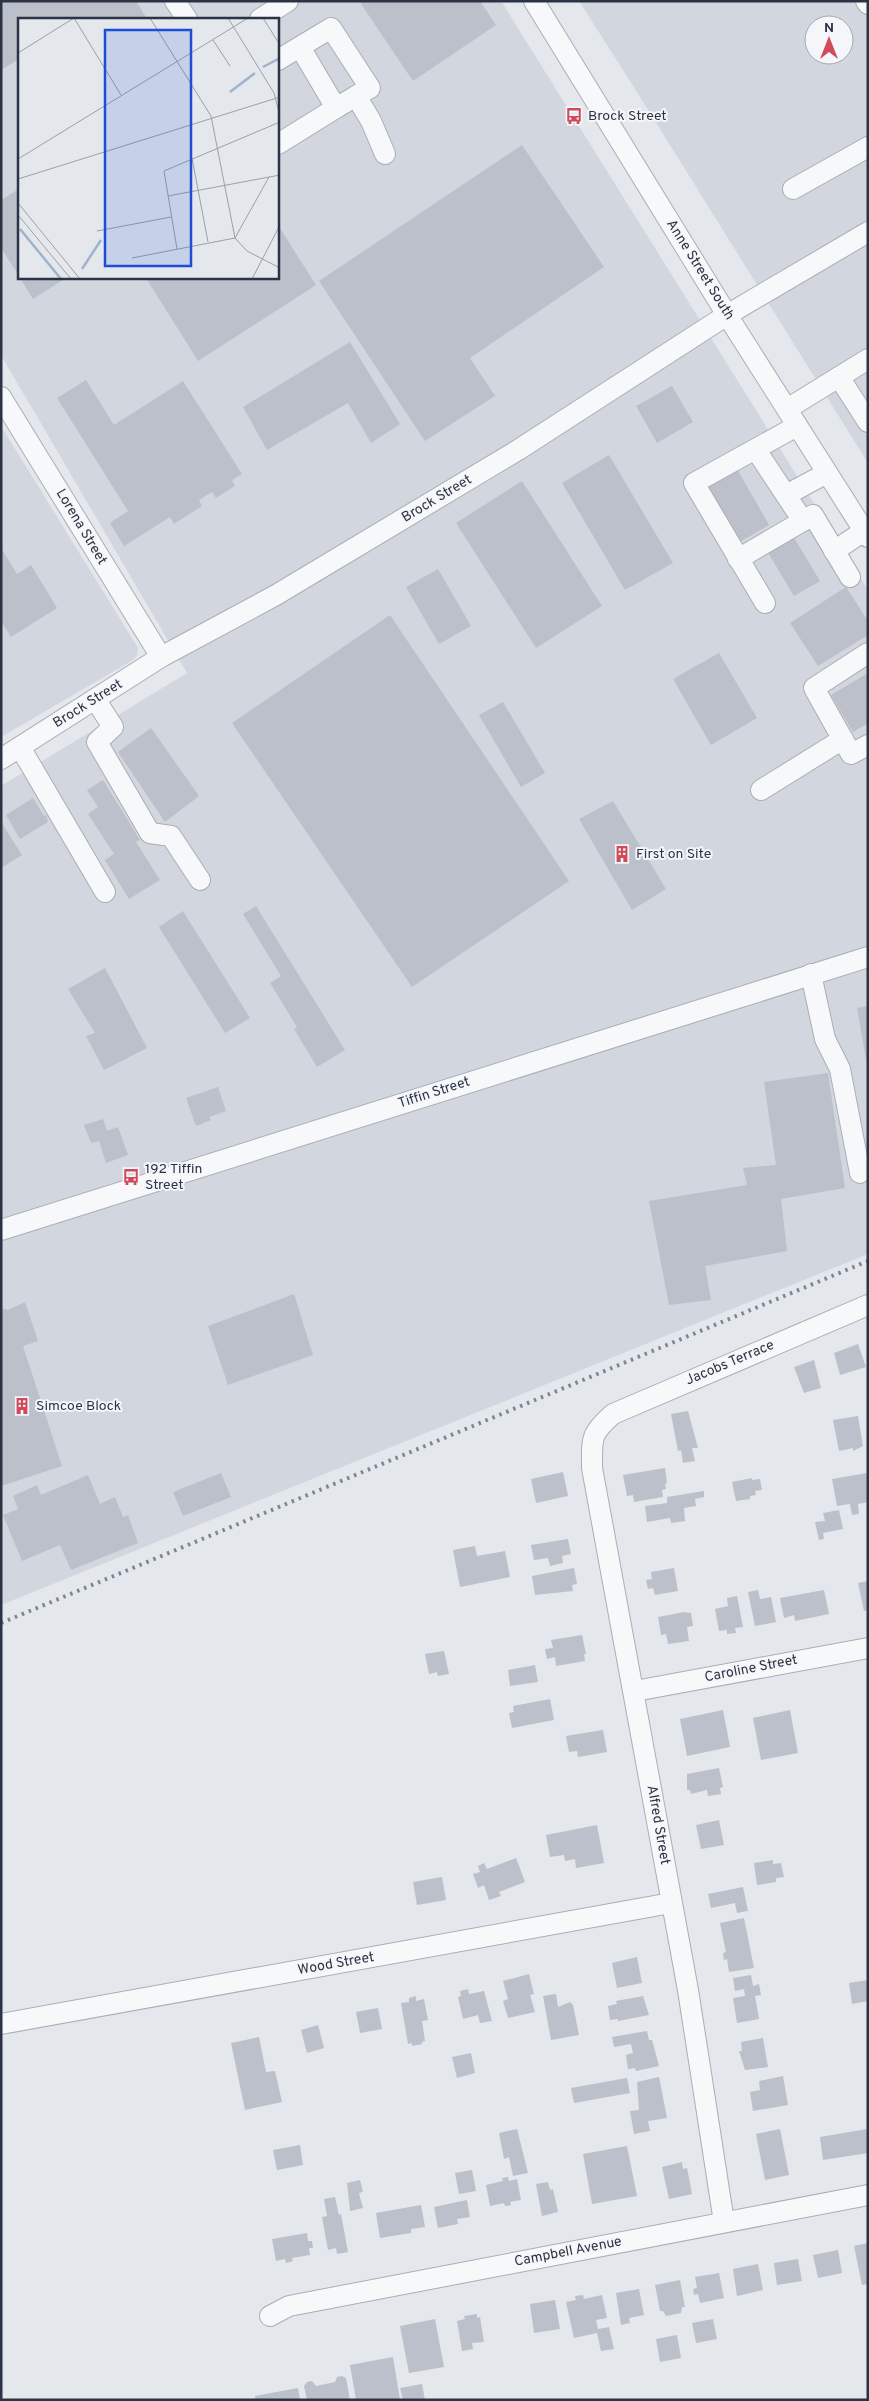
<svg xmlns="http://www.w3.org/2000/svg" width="869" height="2401" viewBox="0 0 869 2401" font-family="Overpass,sans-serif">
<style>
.built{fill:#d2d6de;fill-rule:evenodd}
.building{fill:#bbc0ca}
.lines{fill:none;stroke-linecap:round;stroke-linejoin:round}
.minor-casing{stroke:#a9aeb7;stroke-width:22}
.minor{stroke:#f7f8fa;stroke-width:20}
.rail{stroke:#7d8696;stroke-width:4;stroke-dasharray:2.5 5;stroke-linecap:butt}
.labels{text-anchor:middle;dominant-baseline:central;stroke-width:4;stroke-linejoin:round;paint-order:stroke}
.poi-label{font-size:14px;fill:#2b3445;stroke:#f4f6f9;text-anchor:start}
.street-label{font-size:14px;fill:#2b3445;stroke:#f4f6f9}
.inset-river{fill:none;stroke:#9fb4cc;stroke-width:2.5}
.inset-road{fill:none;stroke:#9a9fa9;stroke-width:1}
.view{fill:#1d4ed8;fill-opacity:0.15;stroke:#1d4ed8;stroke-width:2.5}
.inset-edge{fill:none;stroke:#2b3445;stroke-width:2.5}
</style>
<rect width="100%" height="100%" fill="#e4e7ec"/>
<g class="built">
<path d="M1,1H501L868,590V1254L1,1605V786L187,673L1,355ZM19,19H278V278H19Z"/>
<path d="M579,1H868V463L632,84ZM814,25H844V55H814Z"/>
<path d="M1,426L138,648L137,655L133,660L1,737Z"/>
</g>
<g class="building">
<path d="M1,1H136L147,19H19V59L1,70Z"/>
<path d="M359,1H480L496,25L413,81Z"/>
<path d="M522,145L604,267L470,358L495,396L425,441L319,281Z"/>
<path d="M19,189V276L1,248V200Z"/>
<path d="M278,225L316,285L198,361L146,278H278Z"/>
<path d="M20,278H66L33,299Z"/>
<path d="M350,342L400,424L371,443L348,403L267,450L243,407Z"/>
<path d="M86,380L114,425L183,381L242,474L232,480L235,486L216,498L212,492L199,500L202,506L174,524L170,517L124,546L110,523L128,511L57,398Z"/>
<path d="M672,386L693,422L657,443L636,406Z"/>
<path d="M609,455L673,563L625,590L562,483Z"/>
<path d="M736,467L769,525L738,543L704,485Z"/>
<path d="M522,481L602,606L536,648L456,523Z"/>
<path d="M790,531L820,581L794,596L764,546Z"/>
<path d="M1,548L17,574L31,565L57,608L11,637L1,621Z"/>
<path d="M438,569L471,626L439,644L406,587Z"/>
<path d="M846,587L868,621V635L818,666L790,623Z"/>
<path d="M390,615L569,881L412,987L232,723Z"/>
<path d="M719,653L757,718L711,745L673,679Z"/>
<path d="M868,673V723L853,732L831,695Z"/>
<path d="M503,702L545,773L521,787L479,715Z"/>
<path d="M151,728L199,796L165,822L118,752Z"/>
<path d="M103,780L140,840L136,842L160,880L129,899L105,860L114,854L88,814L98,807L87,790Z"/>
<path d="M33,798L44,816L46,815L48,822L20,839L6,815Z"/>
<path d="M613,801L666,889L632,910L579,819Z"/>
<path d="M1,822L22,855L1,868Z"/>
<path d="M256,906L345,1050L317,1067L294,1029L297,1027L270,983L281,976L243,914Z"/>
<path d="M183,911L250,1018L225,1033L159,927Z"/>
<path d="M105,968L147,1048L104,1070L86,1036L95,1033L68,989Z"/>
<path d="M868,1006V1065H867L857,1008Z"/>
<path d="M828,1073L845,1188L781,1199L787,1251L705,1266L711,1300L669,1305L649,1201L747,1185L743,1168L776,1165L764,1082Z"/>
<path d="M218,1087L226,1111L209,1117L211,1120L196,1126L186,1098Z"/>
<path d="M103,1119L107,1131L118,1127L128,1155L106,1163L99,1141L91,1143L84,1125Z"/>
<path d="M294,1294L313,1355L228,1385L208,1326Z"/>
<path d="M25,1302L38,1341L23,1346L62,1466L1,1486V1308L8,1310Z"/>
<path d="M858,1344L866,1367L840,1375L834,1353Z"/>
<path d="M814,1360L821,1388L804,1393L794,1367Z"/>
<path d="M688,1411L698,1448H692L695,1461L683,1463L681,1450L678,1451L671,1414Z"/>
<path d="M858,1416L863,1446L853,1451V1448L839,1451L833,1420Z"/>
<path d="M665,1468L667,1483L665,1484L666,1489L662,1490L663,1497L634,1502L633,1495L627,1496L623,1475Z"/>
<path d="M563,1472L568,1496L536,1503L531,1479Z"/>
<path d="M221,1473L231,1497L183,1516L173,1492Z"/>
<path d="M867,1473L868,1502L858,1504L859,1514L852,1515L850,1504L837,1506L832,1479Z"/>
<path d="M88,1475L100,1504L115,1497L123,1517L128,1515L138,1543L71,1570L60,1545L22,1561L3,1515L18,1509L13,1496L37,1485L41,1495Z"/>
<path d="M752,1478V1480L760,1479L762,1490L755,1491L756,1495L750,1496V1499L736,1501L732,1482Z"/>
<path d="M704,1491V1497L695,1499L696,1506L684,1508L685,1521L671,1523L670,1518L647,1522L645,1506L667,1503V1497Z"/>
<path d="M839,1510L843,1529L823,1533L824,1539L819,1540L815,1522L825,1521L823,1513Z"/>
<path d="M568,1539L571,1554L562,1556L563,1563L550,1566L548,1558L534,1560L531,1545Z"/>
<path d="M475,1546L477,1556L505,1551L510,1577L460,1587L453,1550Z"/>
<path d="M574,1568L577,1584L572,1585L573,1591L535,1595L532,1576Z"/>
<path d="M674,1568L678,1591L655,1595L653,1588L648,1589L646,1580L652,1579L651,1572Z"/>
<path d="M868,1581V1610L864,1611L858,1583Z"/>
<path d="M758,1590L760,1599L771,1597L776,1622L755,1626L748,1592Z"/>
<path d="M824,1590L829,1614L795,1621L794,1615L784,1618L780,1598Z"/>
<path d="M737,1596L743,1627L735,1628L736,1633L727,1634V1630L719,1631L715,1609L728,1606L727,1598Z"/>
<path d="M684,1612L691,1613L693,1626L687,1627L689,1641L668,1644L666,1634L661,1635L658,1617Z"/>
<path d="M582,1635L586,1654H584L585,1661L556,1666L555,1657L547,1659L545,1649L553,1648L551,1640Z"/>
<path d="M444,1651L449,1674L438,1676L437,1672L429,1674L425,1654Z"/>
<path d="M535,1665L538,1682L510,1686L508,1670Z"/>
<path d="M550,1699L554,1720L512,1728L509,1713L514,1712L513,1706Z"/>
<path d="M723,1710L730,1747L687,1756L680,1719Z"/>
<path d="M790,1710L798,1753L761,1760L753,1718Z"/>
<path d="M603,1730L607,1752L578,1757L577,1751L569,1752L566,1736Z"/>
<path d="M719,1768L723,1787L720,1788L721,1794L708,1796L707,1790L691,1794L690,1790H687V1774Z"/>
<path d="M719,1820L724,1845L701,1849L696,1825Z"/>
<path d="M597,1825L604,1863L576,1868L575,1859L565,1861L564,1855L550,1857L546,1835Z"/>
<path d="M516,1858L525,1882L499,1892L501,1896L489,1900L484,1885L478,1888L473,1874L480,1872L478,1866L484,1863L487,1869Z"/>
<path d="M773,1860V1864L781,1863L784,1877L776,1878V1882L757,1885L754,1863Z"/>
<path d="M442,1877L446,1900L417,1905L413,1882Z"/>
<path d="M743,1887L748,1911L737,1913L735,1903L711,1908L708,1894Z"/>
<path d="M744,1918L754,1968L729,1972L727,1959L724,1960L723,1953L726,1952L720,1923Z"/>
<path d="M637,1957L642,1983L617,1988L612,1963Z"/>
<path d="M529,1974L534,1994L530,1995L535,2012L508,2018L503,2001L508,1999L503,1981Z"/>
<path d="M751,1975L753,1986L759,1984L761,1995L755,1996L759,2019L737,2023L733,1998L745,1996L744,1989L735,1991L733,1978Z"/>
<path d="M868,1980V2001L852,2004L849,1983Z"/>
<path d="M468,1989L469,1994L484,1991L492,2021L480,2023L478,2015L463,2019L458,1997L461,1996L460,1991Z"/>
<path d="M556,1994L558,2007L570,2002L573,2005L579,2035L551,2040L543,1996Z"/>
<path d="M416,1996V2001L424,1999L428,2020L422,2021L425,2041L422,2042V2044L412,2046V2043L408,2044L401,2003L409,2002V1998Z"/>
<path d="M643,1996L649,2015L618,2021V2019L610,2020L608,2006L617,2004L616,2001Z"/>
<path d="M378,2008L382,2029L360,2033L356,2012Z"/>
<path d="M318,2025L324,2048L307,2053L301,2030Z"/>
<path d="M647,2031L649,2040H652L659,2066L636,2071L635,2068L628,2069L626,2055L633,2053L631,2044L614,2047L612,2037Z"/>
<path d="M259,2037L266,2072L275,2071L282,2102L245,2110L231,2043Z"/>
<path d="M763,2038L768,2067L745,2070L739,2051H742L741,2042Z"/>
<path d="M471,2053L475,2073L457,2078L452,2057Z"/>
<path d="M783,2076L788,2105L753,2111L750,2092L760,2090L759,2081Z"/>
<path d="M659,2077L667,2118L648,2121L650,2131L634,2134L630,2111L639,2110L637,2082Z"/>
<path d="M627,2078L630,2093L574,2103L571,2088Z"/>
<path d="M517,2129L528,2173L513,2176L509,2157L504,2159L499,2133Z"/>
<path d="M780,2129L789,2175L765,2180L756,2134Z"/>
<path d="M867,2129L868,2153L823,2160L820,2137Z"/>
<path d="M300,2145L303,2165L277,2170L273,2150Z"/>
<path d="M627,2146L637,2196L592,2204L583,2154Z"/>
<path d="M682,2162L683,2169L687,2168L692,2194L669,2199L662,2167Z"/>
<path d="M472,2170L476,2191L459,2194L455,2173Z"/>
<path d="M508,2177L509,2181L517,2179L521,2200L510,2202L511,2205L505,2206L504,2203L490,2206L486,2185L503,2181L502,2178Z"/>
<path d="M360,2180L363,2192L359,2193L363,2208L350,2211L347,2183Z"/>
<path d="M548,2182L550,2190L553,2189L558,2212L542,2216L536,2184Z"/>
<path d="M335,2197L339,2215L341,2214L348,2252L337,2254L336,2248L328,2250L322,2217L327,2216L324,2199Z"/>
<path d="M467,2200L470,2217L457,2219L458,2224L438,2228L434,2207Z"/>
<path d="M421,2205L425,2227L411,2229V2233L380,2238L376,2213Z"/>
<path d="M307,2233L308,2241H312L313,2248H309L310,2255L292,2258L293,2261L286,2263L285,2259L276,2261L272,2239Z"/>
<path d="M868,2243V2284L862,2285L854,2246Z"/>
<path d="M838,2250L842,2273L818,2278L813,2255Z"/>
<path d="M798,2259L802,2281L777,2285L774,2263Z"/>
<path d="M758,2264L763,2290L737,2296L733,2269Z"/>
<path d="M719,2273L724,2298L700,2303L698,2294L694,2295L693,2289L697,2288L695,2277Z"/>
<path d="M680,2280L685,2307H682L681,2313L666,2316L663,2311H660L655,2285Z"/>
<path d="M639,2289L644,2315L629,2318L630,2323L621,2325L616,2293Z"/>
<path d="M583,2295L584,2299L602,2295L607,2318L596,2320L598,2329L609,2327L614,2349L601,2351L597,2333L574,2338L566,2302L576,2300L575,2296Z"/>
<path d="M555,2300L560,2329L534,2333L530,2304Z"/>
<path d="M477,2314V2318L480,2317L484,2342L472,2343L473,2349L462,2351L457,2321L465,2319L464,2316Z"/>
<path d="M435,2319L444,2367L409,2373L400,2326Z"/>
<path d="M713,2319L717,2339L696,2343L692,2323Z"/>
<path d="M677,2335L681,2358L660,2362L656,2339Z"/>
<path d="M393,2357L400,2400H356L350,2365Z"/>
<path d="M342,2376L346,2378L350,2400H307L304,2386L307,2382L312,2381L316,2386L335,2382L337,2377Z"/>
<path d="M422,2384L425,2400H403L400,2388Z"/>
<path d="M298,2388L300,2400H256L255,2396Z"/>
</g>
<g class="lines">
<g class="minor-casing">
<g id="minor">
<path d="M175,1L187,19"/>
<path d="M534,1L727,315L868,537"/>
<path d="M866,1L868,4"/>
<path d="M260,19L288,1"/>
<path d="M300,47L336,108L356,96"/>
<path d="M278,60L331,28L370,88L356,96L371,121L385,154"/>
<path d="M278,144L336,108"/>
<path d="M793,189L868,147"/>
<path d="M839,377L868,422"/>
<path d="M1,397L161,657"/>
<path d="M787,409L868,359"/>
<path d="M756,450L803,521"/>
<path d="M786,495L827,473"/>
<path d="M834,551L864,531"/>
<path d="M738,559L813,515L850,577"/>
<path d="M765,603L694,483L797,426"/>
<path d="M868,653L814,688L851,754L868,745"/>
<path d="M95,699L113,727L97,742L150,833L171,836L200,880"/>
<path d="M20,747L105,892"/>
<path d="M1,759L161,657L276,595L518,450L727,315L868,232"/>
<path d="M761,790L843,739"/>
<path d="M811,974L825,1039L840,1069L860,1173"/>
<path d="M1,1230L868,957"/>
<path d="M635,1691L868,1648"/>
<path d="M1,2024L671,1903"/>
<path d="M724,2222L688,1990L592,1468C592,1438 590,1434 613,1414L868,1305"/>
<path d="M270,2316L289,2306L868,2195"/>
</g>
</g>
<use href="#minor" class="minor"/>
<path class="rail" d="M1,1623L868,1261"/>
</g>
<defs>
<g id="bus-bare" transform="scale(1.35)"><path d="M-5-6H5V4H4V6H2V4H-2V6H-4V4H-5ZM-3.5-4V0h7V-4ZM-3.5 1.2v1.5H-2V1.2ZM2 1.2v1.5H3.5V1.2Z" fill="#d1495b" stroke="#f4f6f9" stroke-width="2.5" paint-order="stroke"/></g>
<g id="building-bare" transform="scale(1.35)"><path d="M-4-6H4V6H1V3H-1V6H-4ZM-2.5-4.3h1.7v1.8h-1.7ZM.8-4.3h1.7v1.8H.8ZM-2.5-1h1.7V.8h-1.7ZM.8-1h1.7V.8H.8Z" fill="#d1495b" stroke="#f4f6f9" stroke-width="2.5" paint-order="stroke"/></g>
</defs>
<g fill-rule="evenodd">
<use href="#bus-bare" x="574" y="116"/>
<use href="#building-bare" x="622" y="854"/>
<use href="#bus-bare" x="131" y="1177"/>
<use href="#building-bare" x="22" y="1406"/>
</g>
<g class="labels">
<g class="poi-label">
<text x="588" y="116">Brock Street</text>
<text x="636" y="854">First on Site</text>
<text x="145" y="1169">192 Tiffin<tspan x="145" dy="16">Street</tspan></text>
<text x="36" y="1406">Simcoe Block</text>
</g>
<g class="street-label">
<text transform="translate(700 270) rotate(58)">Anne Street South</text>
<text transform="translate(437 499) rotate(-31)">Brock Street</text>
<text transform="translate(81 527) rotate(59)">Lorena Street</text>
<text transform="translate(88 704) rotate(-32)">Brock Street</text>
<text transform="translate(434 1093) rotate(-18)">Tiffin Street</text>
<text transform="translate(730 1363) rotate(-23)">Jacobs Terrace</text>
<text transform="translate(751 1669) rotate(-11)">Caroline Street</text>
<text transform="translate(658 1825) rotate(80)">Alfred Street</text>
<text transform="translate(336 1964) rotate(-10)">Wood Street</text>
<text transform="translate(568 2252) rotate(-11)">Campbell Avenue</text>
</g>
</g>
<g transform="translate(18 18)">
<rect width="261" height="261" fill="#e4e7ec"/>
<path class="inset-river" d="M245,49L262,40M212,74L237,55M2,211L43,261M64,251L83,222"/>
<path class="inset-road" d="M56,0L103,77M132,0L193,98L217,220L229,233L262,250M210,0L256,75L262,98M245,0L262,27M195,22L212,48M0,35L56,0M174,140L190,224M0,141L230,0M0,161L262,79M150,178L262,157M0,185L62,261M0,197L53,261M79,213L153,199M217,220L251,159M159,231L146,153L262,104M114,240L217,220M234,261L262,207"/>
<path class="view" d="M87,12H173V248H87Z"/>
<rect width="261" height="261" class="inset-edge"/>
</g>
<rect width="869" height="2401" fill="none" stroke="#2b3445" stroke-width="5"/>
<g transform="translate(829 40)"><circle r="24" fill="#f4f6f9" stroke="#a4a8b1"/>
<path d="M0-4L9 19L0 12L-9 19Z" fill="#d1495b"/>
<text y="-8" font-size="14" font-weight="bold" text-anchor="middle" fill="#2b3445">N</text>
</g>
</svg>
